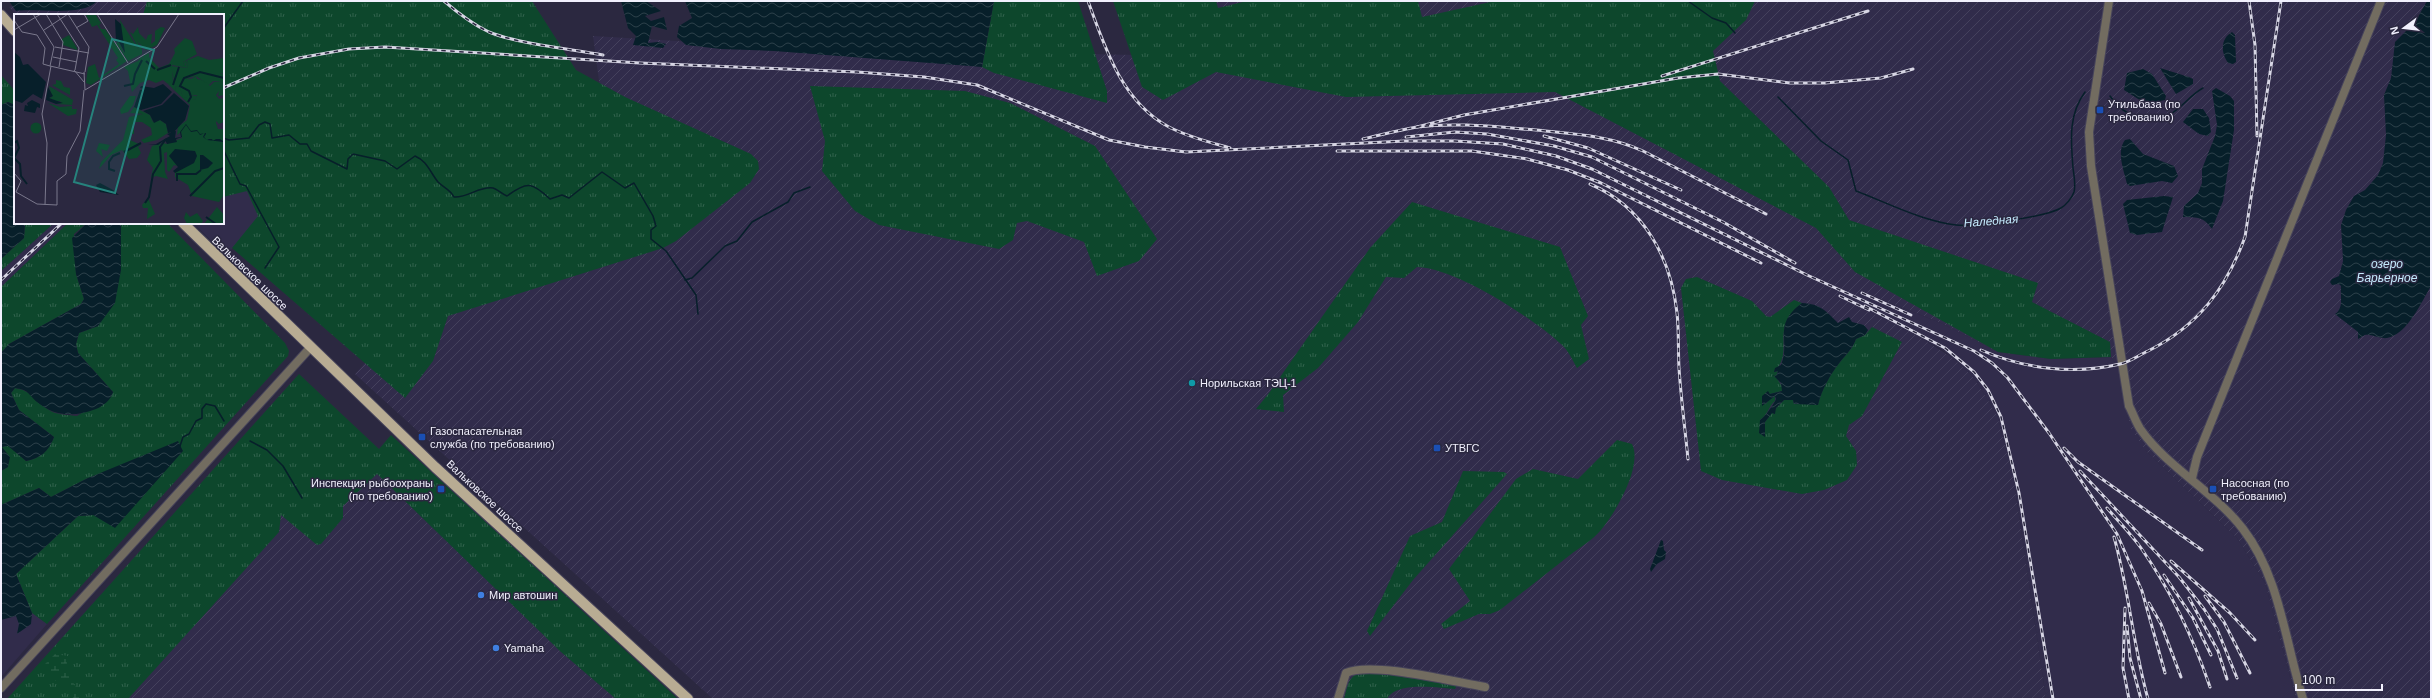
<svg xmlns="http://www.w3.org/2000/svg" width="2432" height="700" viewBox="0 0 2432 700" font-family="Arial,sans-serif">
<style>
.built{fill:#312c4b}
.industrial{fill:url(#industrial-furrows)}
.grass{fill:url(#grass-tufts)}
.wetland{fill:url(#wetland-marsh)}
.water{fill:url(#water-waves)}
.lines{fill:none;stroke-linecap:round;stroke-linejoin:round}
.stream{stroke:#071f2a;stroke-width:1.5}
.minor-casing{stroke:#47445a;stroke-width:10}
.major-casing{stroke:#47445a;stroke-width:12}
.minor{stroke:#726c60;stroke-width:8}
.major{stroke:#b8ac93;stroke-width:10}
.rail-casing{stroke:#d7d6e4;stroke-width:3}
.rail{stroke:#2b2840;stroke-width:1.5;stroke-dasharray:4.5;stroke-linecap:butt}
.transit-dot{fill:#1a4fb4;stroke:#2b2840;stroke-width:1.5}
.culture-dot{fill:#0f9aa8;stroke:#2b2840;stroke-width:1.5}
.shop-dot{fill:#3f7fe0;stroke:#2b2840;stroke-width:1.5}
.labels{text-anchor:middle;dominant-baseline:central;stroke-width:3;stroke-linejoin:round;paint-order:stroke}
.poi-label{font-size:11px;fill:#f1f0fd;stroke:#2b2840;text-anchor:start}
.street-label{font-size:11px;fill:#f1f0fd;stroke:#2b2840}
.water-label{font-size:12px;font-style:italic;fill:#c4eafd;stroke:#2b2840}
.inset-river{fill:none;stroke:#071f2a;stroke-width:2}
.inset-road{fill:none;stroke:#7a788c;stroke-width:1}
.view{fill:#26827c;fill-opacity:0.15;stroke:#26827c;stroke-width:2}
.inset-edge{fill:none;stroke:#f1f0fd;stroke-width:2}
</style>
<defs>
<pattern id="industrial-furrows" width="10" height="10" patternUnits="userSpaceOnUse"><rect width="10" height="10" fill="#312c4b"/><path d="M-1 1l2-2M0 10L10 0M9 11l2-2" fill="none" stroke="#45415d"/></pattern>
<pattern id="grass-tufts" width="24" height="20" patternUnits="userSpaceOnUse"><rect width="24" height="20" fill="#0d472c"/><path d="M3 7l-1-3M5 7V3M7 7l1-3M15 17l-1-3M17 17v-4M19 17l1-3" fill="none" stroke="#31624c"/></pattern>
<pattern id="wetland-marsh" width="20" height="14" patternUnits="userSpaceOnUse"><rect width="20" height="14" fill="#0d472c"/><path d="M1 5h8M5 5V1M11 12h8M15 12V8" fill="none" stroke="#31624c"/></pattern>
<pattern id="water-waves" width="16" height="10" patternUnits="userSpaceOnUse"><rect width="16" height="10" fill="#071f2a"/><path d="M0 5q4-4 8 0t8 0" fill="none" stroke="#2c404a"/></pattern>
</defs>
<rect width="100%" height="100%" fill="#2b2840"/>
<g class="built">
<path d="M254,183L261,220L226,255L193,223H223V192Z"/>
<path d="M54,223H68L1,287V271Z"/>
<path d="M1862,292L1941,323L1998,352L2051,359L2111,357L2120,370L2146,451L2237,538L2265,583L2296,699H2046L2013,475L1997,415L1974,378L1953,358L1941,349L1860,307Z"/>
<path d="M22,604L47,624L1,677V607Z"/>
</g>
<g class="industrial">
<path d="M23,1H166L155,15H16L9,7Z"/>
<path d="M1216,1H1247L1218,9Z"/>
<path d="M1401,1H2431V699H2296L2265,583L2237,538L2146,451L2130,427L2120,370L2111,357L2002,301L1998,352L1941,323L1863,292L1860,307L1911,332L1953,358L1974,378L1997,415L2013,475L2046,699H713L355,374L602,103L593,36L795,48L1183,56Z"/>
<path d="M374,462L633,699H108L272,509Z"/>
</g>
<g class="grass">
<path d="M147,1H532L576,70L625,97L751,154L758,161L759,169L750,183L676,241L663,248L448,316L433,361L405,398L232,248L258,216L247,191L223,197V15H143Z"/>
<path d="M994,1H1078L1107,91V103L994,73L982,67Z"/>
<path d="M1113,1H1216L1218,8L1247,1H1418L1422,17L1495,1H1755L1746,20L1713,51L1720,81L1829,187L1849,220L2038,283L2032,302L2110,342L2111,357L2051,359L1998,352L1855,272L1816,228L1555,92L1346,97L1216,72L1163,100L1142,87Z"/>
<path d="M1,75L15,91V105L8,102L1,105Z"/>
<path d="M810,86L965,91L1010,103L1095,146L1157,239L1139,261L1097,276L1084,242L1027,221L1017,223L1013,240L999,249L879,225L855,211L822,171L825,141Z"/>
<path d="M1412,202L1560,247L1588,316L1581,325L1589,359L1577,368C1573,361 1568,350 1562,345C1533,318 1456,268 1417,267L1404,278L1386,277L1358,322L1318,368L1283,395L1284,412L1256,409L1269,393L1370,248Z"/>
<path d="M25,223H54L1,271V259L24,238Z"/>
<path d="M68,223H87L74,234L76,274L84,299L81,304L9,344L1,353V287Z"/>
<path d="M121,223H167L285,343L289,351L288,356L47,624L32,613L16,574L78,516L93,515L88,478L51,497L39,488L1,505V471L8,467L1,447L8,445L26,461C41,458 48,451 54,437L19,410L11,393L15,388C33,391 34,401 49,410C56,415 69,415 77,416L113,392L78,353L76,344L79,333L98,326L121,270Z"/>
<path d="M1697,277L1752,301L1766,316L1770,317L1794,300L1802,303C1768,330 1796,350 1774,372L1778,371L1776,377L1783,388L1782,391L1770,394L1765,405L1771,397L1775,396V401C1768,407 1768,415 1760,420L1763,433L1765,422L1772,412L1774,414L1776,408L1784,400H1793L1794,404H1818C1822,389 1830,374 1840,362C1847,353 1852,350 1856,339L1865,335L1872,327L1902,342L1862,416L1849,425L1846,436L1856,451L1857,465L1847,480L1824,490L1802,494L1722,480L1701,471L1681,288L1686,279Z"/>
<path d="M299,374L379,449L391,435L678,699H616L561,652L377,474L343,506V518L321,544L317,545L281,515L279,532L128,699H7Z"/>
<path d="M1617,440L1632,444C1643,466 1616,512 1601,530C1593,540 1580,547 1570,555C1547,573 1523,592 1500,610L1490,614H1479L1444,629L1441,624L1470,601L1449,569L1516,479L1533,469L1578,479Z"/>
<path d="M1463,471L1504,472L1507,474L1413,580L1370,636L1367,631L1410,536L1442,522Z"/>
<path d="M1364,671L1457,685L1455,689C1439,688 1396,681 1387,699H1344C1348,685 1348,675 1364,671Z"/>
</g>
<path class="wetland" d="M55,654L68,656L66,669L82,699H73L72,690L53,679L43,669L44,665Z"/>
<g class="water">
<path d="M9,1H97C84,17 37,8 16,11Z"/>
<path d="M621,1H646L661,11L645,16L651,21L664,17L667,30L652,26L648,43L658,42L666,44L663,48L633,45L636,36L628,28Z"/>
<path d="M685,1H994L982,67L774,51L721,49L686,45L677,37L679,26L692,18Z"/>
<path d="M2427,1H2431V286C2422,301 2407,335 2387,338C2380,339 2372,334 2365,335L2358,339V332L2335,314C2344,308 2340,297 2341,286L2339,284L2332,285L2330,282L2332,279L2339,276L2343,261L2341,225L2346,210L2354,196L2365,190L2378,175L2383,163L2386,135L2384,95L2391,78L2395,42L2415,22Z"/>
<path d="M2232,32L2235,35L2236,62L2233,64L2228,63C2221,53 2220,39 2232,32Z"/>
<path d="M2160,68L2189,77L2193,79V84L2176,94Z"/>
<path d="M2143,69L2152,74L2166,96L2165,100L2146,104L2124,90L2127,73Z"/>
<path d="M2216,88L2230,96L2234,101V130L2223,201L2212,229C2203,216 2198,218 2183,217L2184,206L2198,193L2202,183V169L2215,136L2217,125L2212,91Z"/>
<path d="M8,102L15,105V223H25L24,238L1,259V105Z"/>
<path d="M2193,109H2203L2209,118L2211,132L2208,136L2199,134L2183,122Z"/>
<path d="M2130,139L2143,154L2174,166L2178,176L2172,183L2162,181L2130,186L2127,184C2124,170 2116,152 2125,140Z"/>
<path d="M2164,196L2173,197L2162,232L2137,235L2130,233L2123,204L2127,200Z"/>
<path d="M87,223H121V270L115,303L98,326L79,333L76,344L78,353L113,392C112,399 102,407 96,409C75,417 55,417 37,402C27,393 29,390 15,388L11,393L19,410L54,437C49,451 41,458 26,461L8,446L2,447L10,457L8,467L1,471V353L9,344L81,304L84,299L76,274L72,238Z"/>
<path d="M1802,303C1821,304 1826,311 1838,323L1849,317L1852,322L1864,325L1868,330L1865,335L1856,339C1852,350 1847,353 1840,362C1830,375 1822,389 1818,405L1794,404L1793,400H1784L1776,408L1775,414L1772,413L1765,422V437L1759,433L1760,420C1765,417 1774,404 1776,399L1775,396L1762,406V396L1768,391L1770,394L1782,391L1781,383L1773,375L1776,376L1778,371L1774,372L1775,368L1781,365C1791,340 1772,325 1802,303Z"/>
<path d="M178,441L183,451L115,528L93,515L78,516L16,574L32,613L31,624L17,634L19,624L16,616L1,620V505L39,488L51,497L88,478Z"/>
<path d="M1661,540L1663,541L1664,550L1666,552L1665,559L1657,564L1651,572L1650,569Z"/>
</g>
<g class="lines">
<g class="stream">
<path d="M1688,1L1712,18L1726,23L1735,33"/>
<path d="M223,29L243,1"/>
<path d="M2110,96C2123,115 2147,127 2169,115C2182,108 2190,95 2203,88"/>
<path d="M1778,97L1821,141L1848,160L1856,191C1888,203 1922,221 1956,225C1973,227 2046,217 2061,208C2066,205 2072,198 2074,192C2076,184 2074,176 2073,168C2071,141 2068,115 2085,92"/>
<path d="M223,138L229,140L249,138L259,125L265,122L270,124L272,138L289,135L300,144H307L311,151L347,169L348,159L353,154L385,161L397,169L415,156C427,161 430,172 438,182C444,188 450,189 454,197C468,198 479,186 493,188C497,189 502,194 507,196C527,181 532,182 550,199L562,195L569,198L602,172L625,188L634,183L653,216L656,226L651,230V239L666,251L696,295L698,314"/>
<path d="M223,149L240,184L246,186L279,247L265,268"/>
<path d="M685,280L692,278L725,246L737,241L752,222L788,202L794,193L810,187"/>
<path d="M250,441L267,450L283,466L302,498"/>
<path d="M180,446L183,437L189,434L196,421L202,418V409L206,404L215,406L224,421"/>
</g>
<g class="minor-casing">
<g id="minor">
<path d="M2109,1L2089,132L2091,166L2129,406C2133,413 2136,423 2141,430C2167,467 2215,492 2243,529C2280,577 2285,642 2303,699"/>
<path d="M2192,478L2197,457L2381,1"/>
<path d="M1,688L310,348"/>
<path d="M1338,699L1346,673C1372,661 1454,682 1485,687"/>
</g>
</g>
<g class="major-casing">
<g id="major">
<path d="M1,15L15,31"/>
<path d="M183,223L435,467L688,699"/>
</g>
</g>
<use href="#minor" class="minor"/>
<use href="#major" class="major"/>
<g class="rail-casing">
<g id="rail">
<path d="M444,1C458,13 472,24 489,32C518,44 571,49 603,55"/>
<path d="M1088,1C1105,48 1122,102 1169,127C1188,137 1209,142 1230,148"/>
<path d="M2249,1L2255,45L2257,136"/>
<path d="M1662,76L1868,11"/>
<path d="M223,88L269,68L299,58L349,49L385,47L640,63L857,72L924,77L977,85L1109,140L1145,147L1186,152L1405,141H1455L1503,144L1556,156L1592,169L1807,275L1974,351L1992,363L2007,377L2049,433L2117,534L2142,591L2165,673"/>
<path d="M1417,127L1464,115L1678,78L1718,74L1790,83H1825L1881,78L1913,69"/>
<path d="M1544,136L1588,148L1681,190"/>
<path d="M1406,137L1455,132L1487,134L1554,146L1592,157L1723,222L1795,263"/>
<path d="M1363,139C1381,135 1399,130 1417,127C1456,122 1497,127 1536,130C1573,134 1608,135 1643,151L1766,214"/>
<path d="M1337,151H1472L1527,159L1568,170L1601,183L1761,263"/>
<path d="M1590,184C1644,207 1671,258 1677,313C1679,331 1678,350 1679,368C1681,398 1685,429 1688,459"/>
<path d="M1,280L62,223"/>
<path d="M1862,293L1911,315"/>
<path d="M1840,296L1869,310"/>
<path d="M1865,306L1945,348L1974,372L1988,390L2001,417L2019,493L2053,699"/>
<path d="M1981,350C2024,369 2074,375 2120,364C2130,362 2139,355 2148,351C2198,326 2226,289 2245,237L2281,1"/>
<path d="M2064,448L2078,462L2202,550"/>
<path d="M2080,471L2179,577L2204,609L2217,629L2237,678"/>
<path d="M2107,508C2118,521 2131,534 2141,548C2171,591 2193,637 2210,687"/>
<path d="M2114,537C2129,590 2133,646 2148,699"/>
<path d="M2171,561L2230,613L2255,640"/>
<path d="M2164,575L2193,618L2211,655"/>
<path d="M2205,596L2224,622L2250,673"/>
<path d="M2189,598L2218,651L2227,679"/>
<path d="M2149,603L2161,624L2181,677"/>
<path d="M2125,608L2123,668L2129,699"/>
<path d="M2127,626L2130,658L2141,699"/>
</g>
</g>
<use href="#rail" class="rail"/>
</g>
<g class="transit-dot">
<rect x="2096" y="106" width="8" height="8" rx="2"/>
<rect x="418" y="433" width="8" height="8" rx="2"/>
<rect x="1433" y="444" width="8" height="8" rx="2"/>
<rect x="437" y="485" width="8" height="8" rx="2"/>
<rect x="2209" y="485" width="8" height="8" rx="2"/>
</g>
<circle class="culture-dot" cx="1192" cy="383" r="4"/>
<g class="shop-dot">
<circle cx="481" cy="595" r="4"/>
<circle cx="496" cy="648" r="4"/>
</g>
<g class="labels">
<g class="poi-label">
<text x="2108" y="104">Утильбаза (по<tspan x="2108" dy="13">требованию)</tspan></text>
<text x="1200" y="383">Норильская ТЭЦ-1</text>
<text x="430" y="431">Газоспасательная<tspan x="430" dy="13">служба (по требованию)</tspan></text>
<text x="1445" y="448">УТВГС</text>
<text x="433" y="483" text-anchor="end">Инспекция рыбоохраны<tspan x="433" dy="13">(по требованию)</tspan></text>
<text x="2221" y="483">Насосная (по<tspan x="2221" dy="13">требованию)</tspan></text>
<text x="489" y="595">Мир автошин</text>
<text x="504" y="648">Yamaha</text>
</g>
<g class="street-label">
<text transform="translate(250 273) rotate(44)">Вальковское шоссе</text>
<text transform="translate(485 496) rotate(43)">Вальковское шоссе</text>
</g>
<g class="water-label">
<text transform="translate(1991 221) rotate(-5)">Наледная</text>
<text x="2387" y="264">озеро<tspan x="2387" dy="14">Барьерное</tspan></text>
</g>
</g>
<g transform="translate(14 14)">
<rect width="210" height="210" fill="#2b2840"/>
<path d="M81,0L87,9L85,11L87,15H91L113,47L77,71L72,69L74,53L81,50L85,64L105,50L102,46L104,44L83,11L78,13L72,1ZM106,6L125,36L116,18L119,20L124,13L125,19L132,26L134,21L138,20L137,30L141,27V17L147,13L151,14L143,31L132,36L123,27L128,35V40L114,47L102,29L105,28L110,39ZM171,24L178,27L183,40L169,48L171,52L173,46L174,54L158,51L159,67L154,70L149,66L142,69L135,66L126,69L118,78L114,57L110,53L124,47L128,42L130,46L129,42L135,39V43L145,54L155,50L161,39L160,35ZM182,62L183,65L192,67L196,72L200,68H208L210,71V81L204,82L205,77L202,81L205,85L210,84V108L205,110L202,107V109L204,115H210V127L205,128H210V181L205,188L178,182L174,171L161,163V159L167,153L160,151L155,158L153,156V138L150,139L151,158L154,165L142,162L137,164L139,154L133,146L138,132L149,129L153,130L168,124L167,118L163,121L164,113L173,106L176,91L161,77L162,72L167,74L168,80L181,86L183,81H176L166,72L170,64L177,65ZM42,66L47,67L50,73L56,74V81L38,71L42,70ZM35,72L59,86L58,91L43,90L47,87H37L35,84L38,83ZM116,82H122L119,91L114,98L107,100L106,96ZM34,89L46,93L58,92V95H63L62,100L54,102ZM120,93L136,101L139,108L146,106L152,110L154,119L143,126L130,129L127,126L138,121L137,114L128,108H120V120H116V126L127,131L124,133L127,139L123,144L115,145L108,136L97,141L85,155L87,148L109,126L115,103L129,100L116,99ZM16.5 114a5.5 5.5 0 1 1 11 0a5.5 5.5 0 1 1-11 0ZM85,129L96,131L93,137L87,135L89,143L82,137ZM134,184L141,200L133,205L134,194H129L128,191ZM203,193L210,201V210H190ZM172,198L176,203L183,199L189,207L187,210H173L170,204Z" fill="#0d472c"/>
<path d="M184,42L195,46L210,44V60L206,59L210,61V71L208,68L199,67L195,71L182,62L170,65L166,72L173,74L176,81L183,82L181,86L169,83L166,74L162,72L161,77L154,70L160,66L157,52L174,54L173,46L170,53L169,48Z" fill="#0d472c"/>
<path d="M55,21L63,34V36L49,31L48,25Z" fill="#0d472c"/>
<path d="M101,5L107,10L111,39L105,28H103L102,27ZM0,38L6,43L9,51L14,50L32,68L28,85L19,80L8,89L0,86ZM149,70L158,78L147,90L127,96L120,93L126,76L131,75L126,74L127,72L140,74ZM34,73L39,82L35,84L49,89L42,90L32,86ZM160,79L175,92L171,106L160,118L154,119L152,110L146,106L140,109L136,101L129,97L148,91ZM18,86L26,90V94L23,93L21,99L10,97L11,91L14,92L13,89ZM172,110L177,117L183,116L186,120L192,119V120L190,123L193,126L195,125H198L199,127L202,125H206L210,128L193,126L189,123L191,119L186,121L183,117L177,118L172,111L167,118L168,123L162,125L163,128L153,130L151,126L144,131L134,130H142L156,122L153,120L162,117L161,124L167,123L166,118ZM161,135L181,137L183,142L180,149L161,159L159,157L164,153L155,142ZM186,141H189L199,149L194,154L186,156ZM86,169L99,176L105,181L86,178L82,171Z" fill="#071f2a"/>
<path class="inset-river" d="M132,47L141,55M143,56L157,51M159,71L165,53M110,72L119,70L121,60L128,46M174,88L177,83L175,77L166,72L170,64L186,58L210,64M0,129L3,127L5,134L0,144L6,150L7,162L13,170M110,138L127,129M101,157L95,155V148L99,142L106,139M163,167V160H182L187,156M176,182L201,157L210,154M131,189L135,183L139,160L147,147L146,133L152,125M192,203L202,210"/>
<path class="inset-road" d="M19,0L40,33L36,52L71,60M32,0L49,28L45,53M43,0L65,34L61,56M54,0L75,33L71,58M83,0L114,49M0,6L8,18L23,21L31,34L29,50L36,52M62,14L74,7L70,0M0,16L27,0M30,16L54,0M41,33L75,39M39,43L63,48M60,56L70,68M70,58L71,76L143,33L165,0M0,159L7,167L2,178L23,190L43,191V167L52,160L53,142L66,117L70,76M31,191L33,129L28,100L37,52"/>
<path class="view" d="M98,25L140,36L101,179L60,168Z"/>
<rect width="210" height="210" class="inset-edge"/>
</g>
<rect width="2432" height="700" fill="none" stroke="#f1f0fd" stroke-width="4"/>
<g transform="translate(2404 28) rotate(255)" stroke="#2b2840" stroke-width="3" paint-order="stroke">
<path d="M0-3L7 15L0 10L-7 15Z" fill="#f1f0fd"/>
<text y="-6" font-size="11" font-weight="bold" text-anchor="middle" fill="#f1f0fd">N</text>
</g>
<path d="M2296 684v6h86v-6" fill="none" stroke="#f1f0fd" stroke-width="2"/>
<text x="2302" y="684" font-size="12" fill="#f1f0fd" stroke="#2b2840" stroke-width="3" paint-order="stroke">100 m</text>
</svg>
